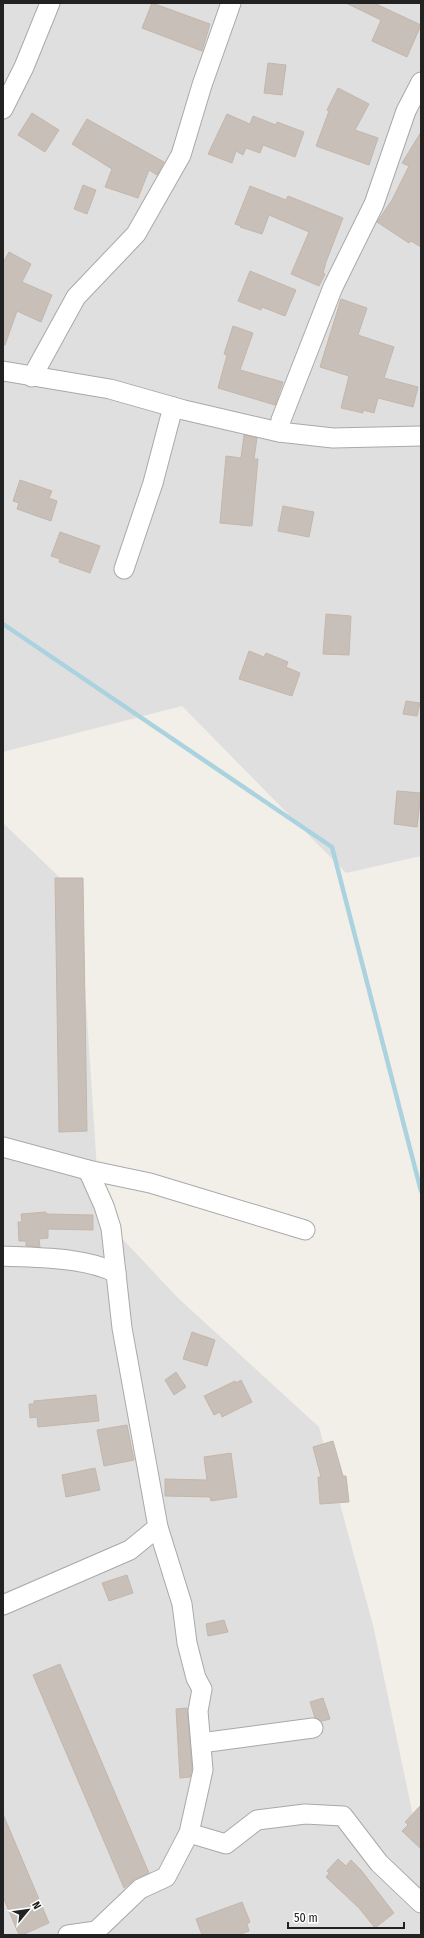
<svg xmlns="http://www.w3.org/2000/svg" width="424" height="1938" viewBox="0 0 424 1938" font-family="'Fira Sans Condensed',sans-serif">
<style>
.residential{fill:#e0dfdf}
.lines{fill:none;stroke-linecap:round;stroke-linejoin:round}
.stream{stroke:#aad3df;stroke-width:4.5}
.building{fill:#c7bfb8;stroke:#c4b6ab}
.minor-casing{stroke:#a9a9a9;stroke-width:21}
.minor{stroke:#fff;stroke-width:19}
</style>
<rect width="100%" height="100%" fill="#f2efe9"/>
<g class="residential">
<path d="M3,3H421V856L346,873L182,706L3,752Z"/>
<path d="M3,823L79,896L100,1215L178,1298L319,1427L373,1625L421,1854V1935H3Z"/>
</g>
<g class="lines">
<path class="stream" d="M3,624L332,847L421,1191"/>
</g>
<g class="building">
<path d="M152,3L210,24L202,51L142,28Z"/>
<path d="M346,3H374L421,25L407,57L372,41L381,20Z"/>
<path d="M268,63L286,65L282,95L264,93Z"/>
<path d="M338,88L369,104L355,130L378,138L369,165L316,146L329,111L327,110Z"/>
<path d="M32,113L59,130L45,152L18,135Z"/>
<path d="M227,114L250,124L253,116L276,125L277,122L304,132L295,157L263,145L260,153L246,148L243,155L236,151L232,163L208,154Z"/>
<path d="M87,119L164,162L157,175L149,170L138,198L105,187L112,169L72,144Z"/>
<path d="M421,132V247L411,241L409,243L377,222L392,200L409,166L402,163Z"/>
<path d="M83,185L96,190L87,214L74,209Z"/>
<path d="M250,186L286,200L288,196L343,218L326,262L323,273L325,274L319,286L291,274L309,232L269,215L262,234L240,227L241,226L235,224Z"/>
<path d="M9,252L31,264L22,282L52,295L41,322L17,311L5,345H3V263Z"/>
<path d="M250,271L296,290L285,316L262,307L261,310L238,301Z"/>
<path d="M341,299L367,308L358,335L394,347L384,378L418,387L413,407L378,398L374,413L363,410V413L341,408L349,376L320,367Z"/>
<path d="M233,326L253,333L240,370L283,382L275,405L218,388L227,355L224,354Z"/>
<path d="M244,435L257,438L254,459H258L252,526L220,523L226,456L241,458Z"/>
<path d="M20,480L52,491L49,498L57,501L51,521L17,509L19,503L13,501Z"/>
<path d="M283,506L314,512L309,537L278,531Z"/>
<path d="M60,532L100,546L90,573L59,562L60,559L51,556Z"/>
<path d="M326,614L351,616L349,655L323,654Z"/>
<path d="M249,651L264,657L266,653L288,662L286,667L300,673L292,696L239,679Z"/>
<path d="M406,701L420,703L417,716L403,714Z"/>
<path d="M397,791L421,793L417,827L394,824Z"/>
<path d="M55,878H83L87,1131L59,1132Z"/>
<path d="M46,1212V1214L93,1215V1230L48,1229V1238L39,1239L40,1247L26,1246V1241H19L18,1222H22L21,1214Z"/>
<path d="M192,1332L215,1340L207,1366L183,1359Z"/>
<path d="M176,1372L186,1387L174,1395L165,1380Z"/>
<path d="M241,1380L252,1402L222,1417L220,1412L214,1415L204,1396L235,1381L236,1383Z"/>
<path d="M96,1395L99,1421L38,1427L37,1417L30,1418L29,1404H34V1401Z"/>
<path d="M127,1425L134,1460L104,1466L97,1430Z"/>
<path d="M333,1441L343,1476H346L349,1502L320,1504L318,1477H321L313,1447Z"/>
<path d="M231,1453L237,1497L211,1501L210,1497L165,1496V1479L207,1480L204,1457Z"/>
<path d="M95,1468L100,1490L66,1497L62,1475Z"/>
<path d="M127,1575L133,1593L109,1601L102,1583Z"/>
<path d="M224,1620L228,1632L208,1636L206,1624Z"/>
<path d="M60,1664L149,1873L135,1879L124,1888L33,1675Z"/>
<path d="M323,1698L330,1719L322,1721L315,1718L310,1702Z"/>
<path d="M187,1708L192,1769L190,1777L180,1778L176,1709Z"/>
<path d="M421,1805V1849L402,1831L408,1825L405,1822Z"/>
<path d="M3,1814L49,1923L22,1935H19L3,1897Z"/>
<path d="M338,1859L346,1866L351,1860L361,1870L394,1913L375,1928L359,1908L326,1877L329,1873L327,1871Z"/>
<path d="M242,1902L250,1922L247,1924L249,1931L238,1935H202L196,1919Z"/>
</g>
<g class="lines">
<g class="minor-casing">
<g id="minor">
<path d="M3,109L24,67L50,3"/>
<path d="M3,371L110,389L184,410L279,432L333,438L421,436"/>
<path d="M32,377L76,297L136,234L181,155L202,85L231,3"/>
<path d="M279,432L281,420L333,287L374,204L406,111L421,82"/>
<path d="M124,569L153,483L173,407"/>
<path d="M3,1147L88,1170L150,1183L305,1230"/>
<path d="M3,1256C38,1258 85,1257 116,1273"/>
<path d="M3,1605L130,1550L158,1527"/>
<path d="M201,1743L313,1728"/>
<path d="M189,1833L226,1844L257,1820L305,1814L343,1816L379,1863L421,1903"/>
<path d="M68,1935L96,1931L140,1889L166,1877L189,1833L203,1770L198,1711L202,1689L196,1678L187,1643L182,1604L158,1527L122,1328L111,1228L104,1206L88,1170"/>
</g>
</g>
<use href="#minor" class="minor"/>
</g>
<rect width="424" height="1938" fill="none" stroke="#222222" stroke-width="8"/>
<g transform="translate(28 1910) rotate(61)" stroke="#ffffff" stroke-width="3" paint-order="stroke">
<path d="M0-3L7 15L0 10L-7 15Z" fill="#222222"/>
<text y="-6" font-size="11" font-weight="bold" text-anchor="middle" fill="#222222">N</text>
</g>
<path d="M288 1922v6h116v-6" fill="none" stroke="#222222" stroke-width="2"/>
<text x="294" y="1922" font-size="12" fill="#222222" stroke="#ffffff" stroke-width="3" paint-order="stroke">50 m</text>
</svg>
